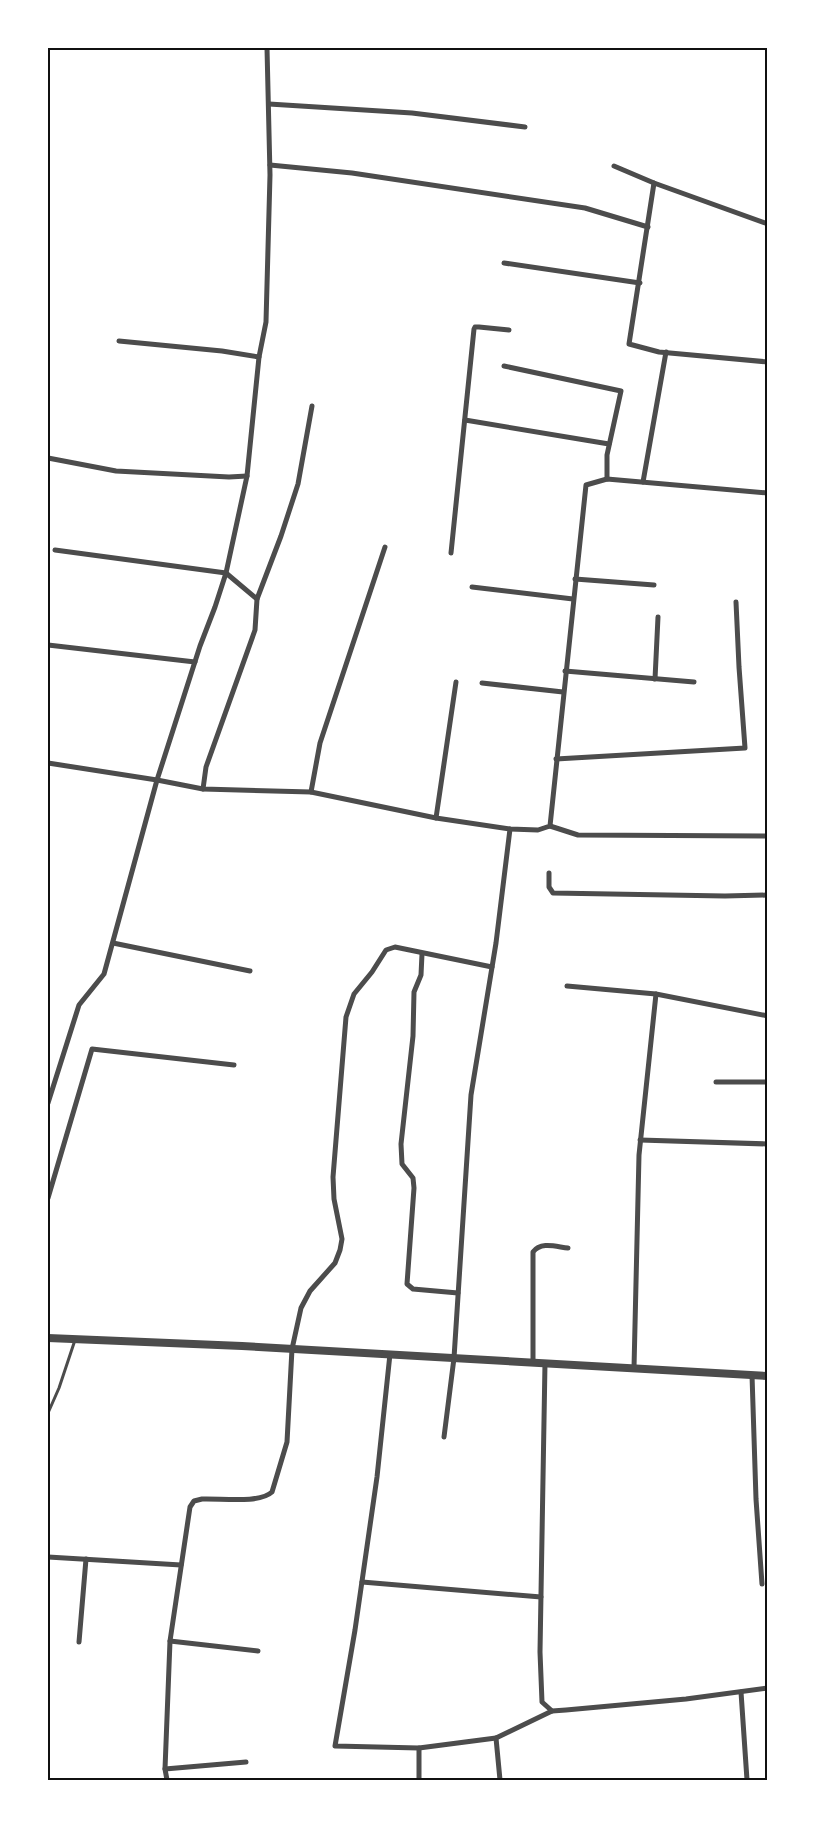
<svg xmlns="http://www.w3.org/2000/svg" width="815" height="1828" viewBox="0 0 815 1828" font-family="Quicksand,sans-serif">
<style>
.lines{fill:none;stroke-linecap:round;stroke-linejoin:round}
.service{stroke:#4c4c4c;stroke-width:3}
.minor{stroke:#4c4c4c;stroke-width:5}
.tertiary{stroke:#4c4c4c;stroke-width:8}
.neatline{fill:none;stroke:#111;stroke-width:2}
</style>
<rect width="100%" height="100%" fill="#fff"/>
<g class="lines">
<path class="service" d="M48,1413L59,1388L75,1340"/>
<g class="minor">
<path d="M269,104L412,113L525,127"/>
<path d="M270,165L352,173L585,208L648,227"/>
<path d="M614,166L654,183L768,224"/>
<path d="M654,183L629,344L659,352L768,362"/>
<path d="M504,263L640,283"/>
<path d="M119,341L222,351L259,357"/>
<path d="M504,366L621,391L607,455V479"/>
<path d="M465,420L609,444"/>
<path d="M48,458L116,471L229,477L247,476"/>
<path d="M643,482L666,352"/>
<path d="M55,550L226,573L257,599L255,630L206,767L203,789"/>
<path d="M451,553L474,329L475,327H479L509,330"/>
<path d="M575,579L654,585"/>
<path d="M472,587L573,599"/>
<path d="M257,599L281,536L298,484L312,406"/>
<path d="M48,645L195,662"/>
<path d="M565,671L694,682"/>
<path d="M655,679L658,617"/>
<path d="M482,683L563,692"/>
<path d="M556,759L745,748L739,667L736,602"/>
<path d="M48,763L157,780L203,789L311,792L436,818L510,829L538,830L550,826L586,485L607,479L768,493"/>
<path d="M311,792L320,743L385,547"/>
<path d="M436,818L456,682"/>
<path d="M550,826L578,835L768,836"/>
<path d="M549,873V887L553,893L725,896L768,895"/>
<path d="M113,943L250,971"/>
<path d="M422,954L421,975L414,992L413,1036L401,1144L402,1164L413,1178L414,1188L407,1284L413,1289L458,1293"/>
<path d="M567,986L656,994L768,1016"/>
<path d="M716,1082H768"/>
<path d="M48,1103L79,1005L104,974L157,780L200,646L215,607L226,573L247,476L259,357L266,322L270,175L267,48"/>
<path d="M640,1140L768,1144"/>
<path d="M48,1198L92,1049L234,1065"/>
<path d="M390,1354L377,1477L355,1630L335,1746L419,1748L496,1738"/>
<path d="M533,1362V1252C541,1241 557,1247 568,1248"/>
<path d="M545,1363L540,1652L542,1702L552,1711L566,1710L686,1699L768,1688"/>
<path d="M634,1368L639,1155L656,994"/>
<path d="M752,1375L756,1499L762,1584"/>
<path d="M444,1437L454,1358L471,1095L496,943L510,829"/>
<path d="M48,1557L181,1565"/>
<path d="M362,1582L541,1597"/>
<path d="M170,1641L258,1651"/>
<path d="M79,1642L86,1559"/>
<path d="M741,1692L747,1780"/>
<path d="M165,1769L246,1762"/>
<path d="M167,1780L165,1769L170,1641L190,1507L194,1501L202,1499C220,1498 259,1504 272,1492L287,1442L292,1349L301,1308L310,1291L335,1263L340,1250L342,1239L334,1199L333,1177L346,1017L354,994L372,972L386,950L395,947L492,967"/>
<path d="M419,1780V1748"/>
<path d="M500,1780L496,1738L552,1711"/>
</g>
<path class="tertiary" d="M48,1338L242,1346L768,1376"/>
</g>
<rect width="815" height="1828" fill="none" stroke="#ffffff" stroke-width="98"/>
<rect x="49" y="49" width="717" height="1730" class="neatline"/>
</svg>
